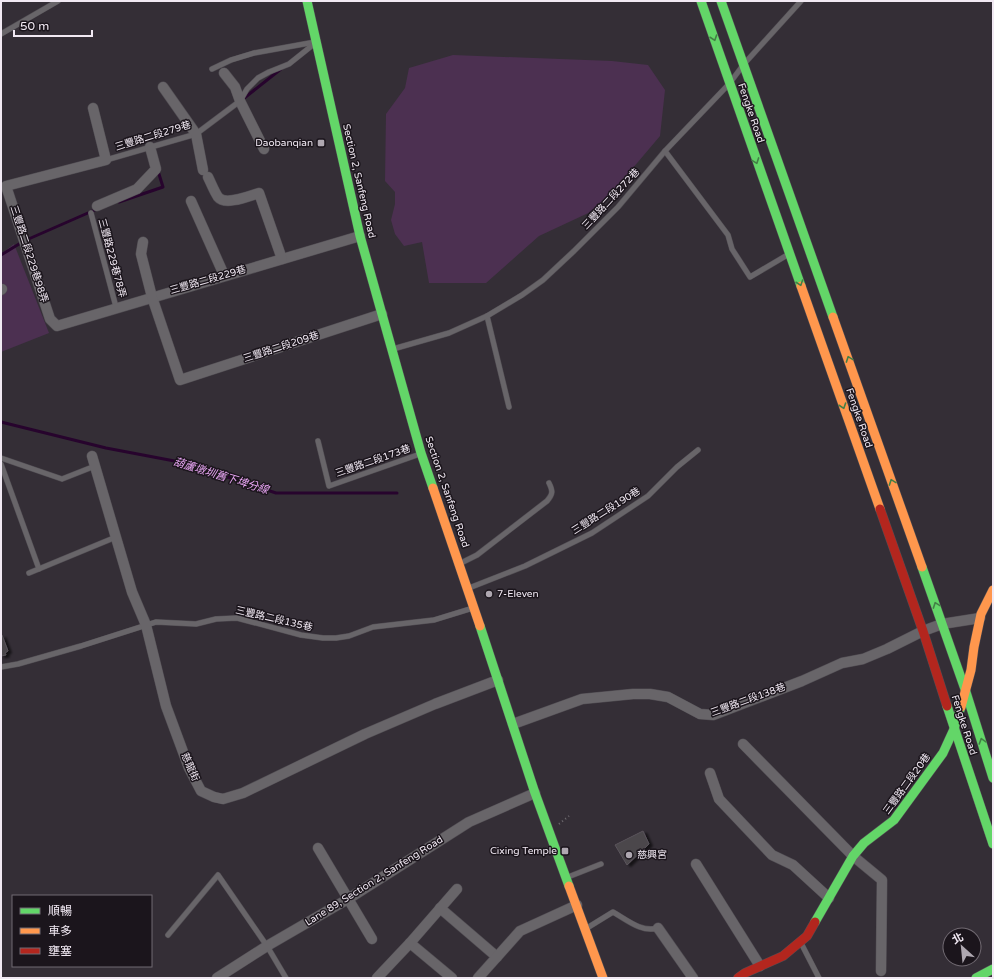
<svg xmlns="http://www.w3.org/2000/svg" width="994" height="979" viewBox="0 0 994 979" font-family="'Varela Round','Noto Sans TC',sans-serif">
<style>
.green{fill:#4c3051}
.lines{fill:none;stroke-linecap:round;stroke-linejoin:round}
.stream{stroke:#27042d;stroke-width:3}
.building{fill:#4b464c;stroke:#5a545b;filter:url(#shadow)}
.lane-casing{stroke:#514d53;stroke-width:6}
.street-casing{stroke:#514d53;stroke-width:11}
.fast-casing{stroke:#514d53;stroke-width:10}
.slow-casing{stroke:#514d53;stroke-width:10}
.jam-casing{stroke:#514d53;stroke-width:10}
.path{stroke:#6f6b70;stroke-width:2;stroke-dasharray:1 3;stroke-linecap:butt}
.lane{stroke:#686569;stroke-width:5}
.street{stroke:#686569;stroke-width:10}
.fast{stroke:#63d668;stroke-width:9}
.slow{stroke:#ff974d;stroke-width:9}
.jam{stroke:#b3261e;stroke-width:9}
.oneway{stroke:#437f46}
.poi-dot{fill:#afa8b1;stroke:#1b151c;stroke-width:1.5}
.labels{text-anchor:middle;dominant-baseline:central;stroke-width:3;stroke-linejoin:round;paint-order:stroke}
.street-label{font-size:10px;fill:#f1e9f3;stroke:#1b151c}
.poi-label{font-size:10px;fill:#f1e9f3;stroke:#1b151c;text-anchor:end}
.water-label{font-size:11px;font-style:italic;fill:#e6a4f1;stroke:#1b151c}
</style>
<defs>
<filter id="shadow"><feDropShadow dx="3.5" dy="2" stdDeviation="1" flood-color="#0009"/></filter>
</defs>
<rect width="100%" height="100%" fill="#342e36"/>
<g class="green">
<path d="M453,55L612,61L648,65L665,90L660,136L599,208L539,236L486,283H429L422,242L404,246L395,234L391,220L395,204V192L385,181L386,114L405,88L409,68Z"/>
<path d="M14,244L49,333L1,352V254Z"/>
</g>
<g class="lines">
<g class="stream">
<path d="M243,99L281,69"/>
<path d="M119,202L163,187L158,171"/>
<path d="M1,255L24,241L97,209"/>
<path d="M1,422L106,448L185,463L276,493H397"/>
</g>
</g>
<g class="building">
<path d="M2,635L8,651L5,653L6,655L1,656V636Z"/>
<path d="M643,831L649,844L627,865L615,845Z"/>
</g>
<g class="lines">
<g class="lane-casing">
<g id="lane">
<path d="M1,34L58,1"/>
<path d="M212,69L231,60L254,53L315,42"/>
<path d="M665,151L728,235L732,249L750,277L789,254"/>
<path d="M106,160L196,134L240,101L247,89L258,78L269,72L289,64L314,44"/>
<path d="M91,213L116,307"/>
<path d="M487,316L509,407"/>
<path d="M393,349L449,333L487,316L522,295L543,280L574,251L618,207L665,151L729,84L744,64L801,1"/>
<path d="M318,441L329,486L420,454"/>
<path d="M1,458L62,479L95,466"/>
<path d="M1,464L39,569"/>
<path d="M461,563L477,555L547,501C553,494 553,491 549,483"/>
<path d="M29,573L116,537"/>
<path d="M469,588L525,566L592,533L648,496L677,467L698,450"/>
<path d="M1,667L18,664L81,646L156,622L196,624L216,619L237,618L301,635L323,638H336L349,636L373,627L434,620L473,608"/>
<path d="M568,877L601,864"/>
<path d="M587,928L613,912C627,920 642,933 658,928"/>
<path d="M168,935L218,875L267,946L286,978"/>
<path d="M801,943L819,978"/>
</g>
</g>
<g class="street-casing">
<g id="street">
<path d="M224,73L235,87L240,101L264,149"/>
<path d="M163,87L196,134L203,170"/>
<path d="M93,108L106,160L6,186L50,319L57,326L360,236"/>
<path d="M208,177C211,183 214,191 218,197C225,206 249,196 259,193L282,259"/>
<path d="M191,201L224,275"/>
<path d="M97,206L137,189L156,169L150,147"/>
<path d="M143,242L141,254L152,297L180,380L382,314"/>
<path d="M1,290L2,289"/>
<path d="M92,456L132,592L146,625L166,706L189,768L201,791L214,797L223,799L243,793L365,734L435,704L498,680"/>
<path d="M513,724L582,699L633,694H650L668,697L700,714L713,715L802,681L842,663L863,659L887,649L923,631L942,624L980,618"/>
<path d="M743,744L853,856L882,880L881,971"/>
<path d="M710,773L719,799L772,855L793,865L829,898"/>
<path d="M318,848L372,939"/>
<path d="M696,864L760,966"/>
<path d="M440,908L497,957"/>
<path d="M658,928L693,978"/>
<path d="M410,943L452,978"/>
<path d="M217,978L267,946L348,899L469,822L535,793"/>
<path d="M377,978L410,943L457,889"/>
<path d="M478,978L520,931L577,905"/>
</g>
</g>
<g class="fast-casing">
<g id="fast">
<path d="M307,1L360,236L421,453L433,488"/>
<path d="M701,1L801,286"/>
<path d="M721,1L833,317"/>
<path d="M922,567L966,692L993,778"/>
<path d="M480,626L535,793L569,886"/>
<path d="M947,706L993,844"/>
<path d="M815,922L853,856L864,843L894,820L943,753L954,729L961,707"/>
<path d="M976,978L993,969"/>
</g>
</g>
<g class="slow-casing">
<g id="slow">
<path d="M801,286L880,509"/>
<path d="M833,317L922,567"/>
<path d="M433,488L480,626"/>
<path d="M961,707L971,670L974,647L981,614L993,590"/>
<path d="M569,886L603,978"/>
</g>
</g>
<g class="jam-casing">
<g id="jam">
<path d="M880,509L923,631L947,706"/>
<path d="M738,978L745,973L783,956L807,936L815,922"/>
</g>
</g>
<path class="path" d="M559,824L569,816"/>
<use href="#lane" class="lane"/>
<use href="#street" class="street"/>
<use href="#fast" class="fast"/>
<use href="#slow" class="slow"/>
<use href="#jam" class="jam"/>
</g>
<defs><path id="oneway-chevron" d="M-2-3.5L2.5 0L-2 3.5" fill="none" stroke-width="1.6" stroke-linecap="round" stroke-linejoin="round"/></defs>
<g class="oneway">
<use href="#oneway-chevron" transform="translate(714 38) rotate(71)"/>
<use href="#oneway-chevron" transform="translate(756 161) rotate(70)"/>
<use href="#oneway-chevron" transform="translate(800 283) rotate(71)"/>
<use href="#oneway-chevron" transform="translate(849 359) rotate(-110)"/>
<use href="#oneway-chevron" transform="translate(843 406) rotate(71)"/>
<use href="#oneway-chevron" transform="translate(892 482) rotate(-110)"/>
<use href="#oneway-chevron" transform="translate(936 605) rotate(-110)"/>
<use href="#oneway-chevron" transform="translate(982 741) rotate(-107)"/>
</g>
<g class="poi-dot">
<rect x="317" y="139" width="8" height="8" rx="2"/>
<circle cx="489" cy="594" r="4"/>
<rect x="561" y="847" width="8" height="8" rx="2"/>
<circle cx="629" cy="855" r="4"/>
</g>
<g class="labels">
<g class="street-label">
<text transform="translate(751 113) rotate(71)">Fengke Road</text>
<text transform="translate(153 136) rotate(-17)">三豐路二段279巷</text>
<text transform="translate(359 181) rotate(77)">Section 2, Sanfeng Road</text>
<text transform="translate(611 199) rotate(-47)">三豐路二段272巷</text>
<text transform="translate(29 254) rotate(72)">三豐路二段229巷98弄</text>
<text transform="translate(112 258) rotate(75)">三豐路229巷78弄</text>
<text transform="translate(208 280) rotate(-16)">三豐路二段229巷</text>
<text transform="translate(281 347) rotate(-18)">三豐路二段209巷</text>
<text transform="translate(859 418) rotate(71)">Fengke Road</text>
<text transform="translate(373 461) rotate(-19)">三豐路二段173巷</text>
<text transform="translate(447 492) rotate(71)">Section 2, Sanfeng Road</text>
<text transform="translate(606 511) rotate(-32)">三豐路二段190巷</text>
<text transform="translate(274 619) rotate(13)">三豐路二段135巷</text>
<text transform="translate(748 700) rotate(-20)">三豐路二段138巷</text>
<text transform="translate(964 725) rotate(72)">Fengke Road</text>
<text transform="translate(190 767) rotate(66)">慈龍街</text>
<text transform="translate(907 784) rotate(-54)">三豐路二段20巷</text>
<text transform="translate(374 881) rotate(-32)">Lane 89, Section 2, Sanfeng Road</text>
</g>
<g class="poi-label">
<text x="313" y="143">Daobanqian</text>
<text x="497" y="594" text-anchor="start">7-Eleven</text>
<text x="557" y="851">Cixing Temple</text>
<text x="637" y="855" text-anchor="start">慈興宮</text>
</g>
<g class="water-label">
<text transform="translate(221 476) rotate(17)">葫蘆墩圳舊下埤分線</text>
</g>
</g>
<rect width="994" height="979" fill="none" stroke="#f1e9f3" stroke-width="4"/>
<rect x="12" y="895" width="140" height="72" fill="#1b151c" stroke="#716a72"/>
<rect x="20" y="908" width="20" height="6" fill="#63d668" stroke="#716a72"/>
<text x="48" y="915" font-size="12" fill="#f1e9f3">順暢</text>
<rect x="20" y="928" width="20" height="6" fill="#ff974d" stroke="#716a72"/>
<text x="48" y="935" font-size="12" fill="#f1e9f3">車多</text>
<rect x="20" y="948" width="20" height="6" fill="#b3261e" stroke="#716a72"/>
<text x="48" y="955" font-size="12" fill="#f1e9f3">壅塞</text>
<g transform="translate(962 947) rotate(333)"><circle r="19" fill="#1b151c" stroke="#716a72"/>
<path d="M0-3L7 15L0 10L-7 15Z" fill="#afa8b1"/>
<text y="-6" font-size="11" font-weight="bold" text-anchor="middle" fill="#f1e9f3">北</text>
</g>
<path d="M14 30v6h78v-6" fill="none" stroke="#f1e9f3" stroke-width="2"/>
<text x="20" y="30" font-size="12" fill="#f1e9f3" stroke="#1b151c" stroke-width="3" paint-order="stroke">50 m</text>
</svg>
